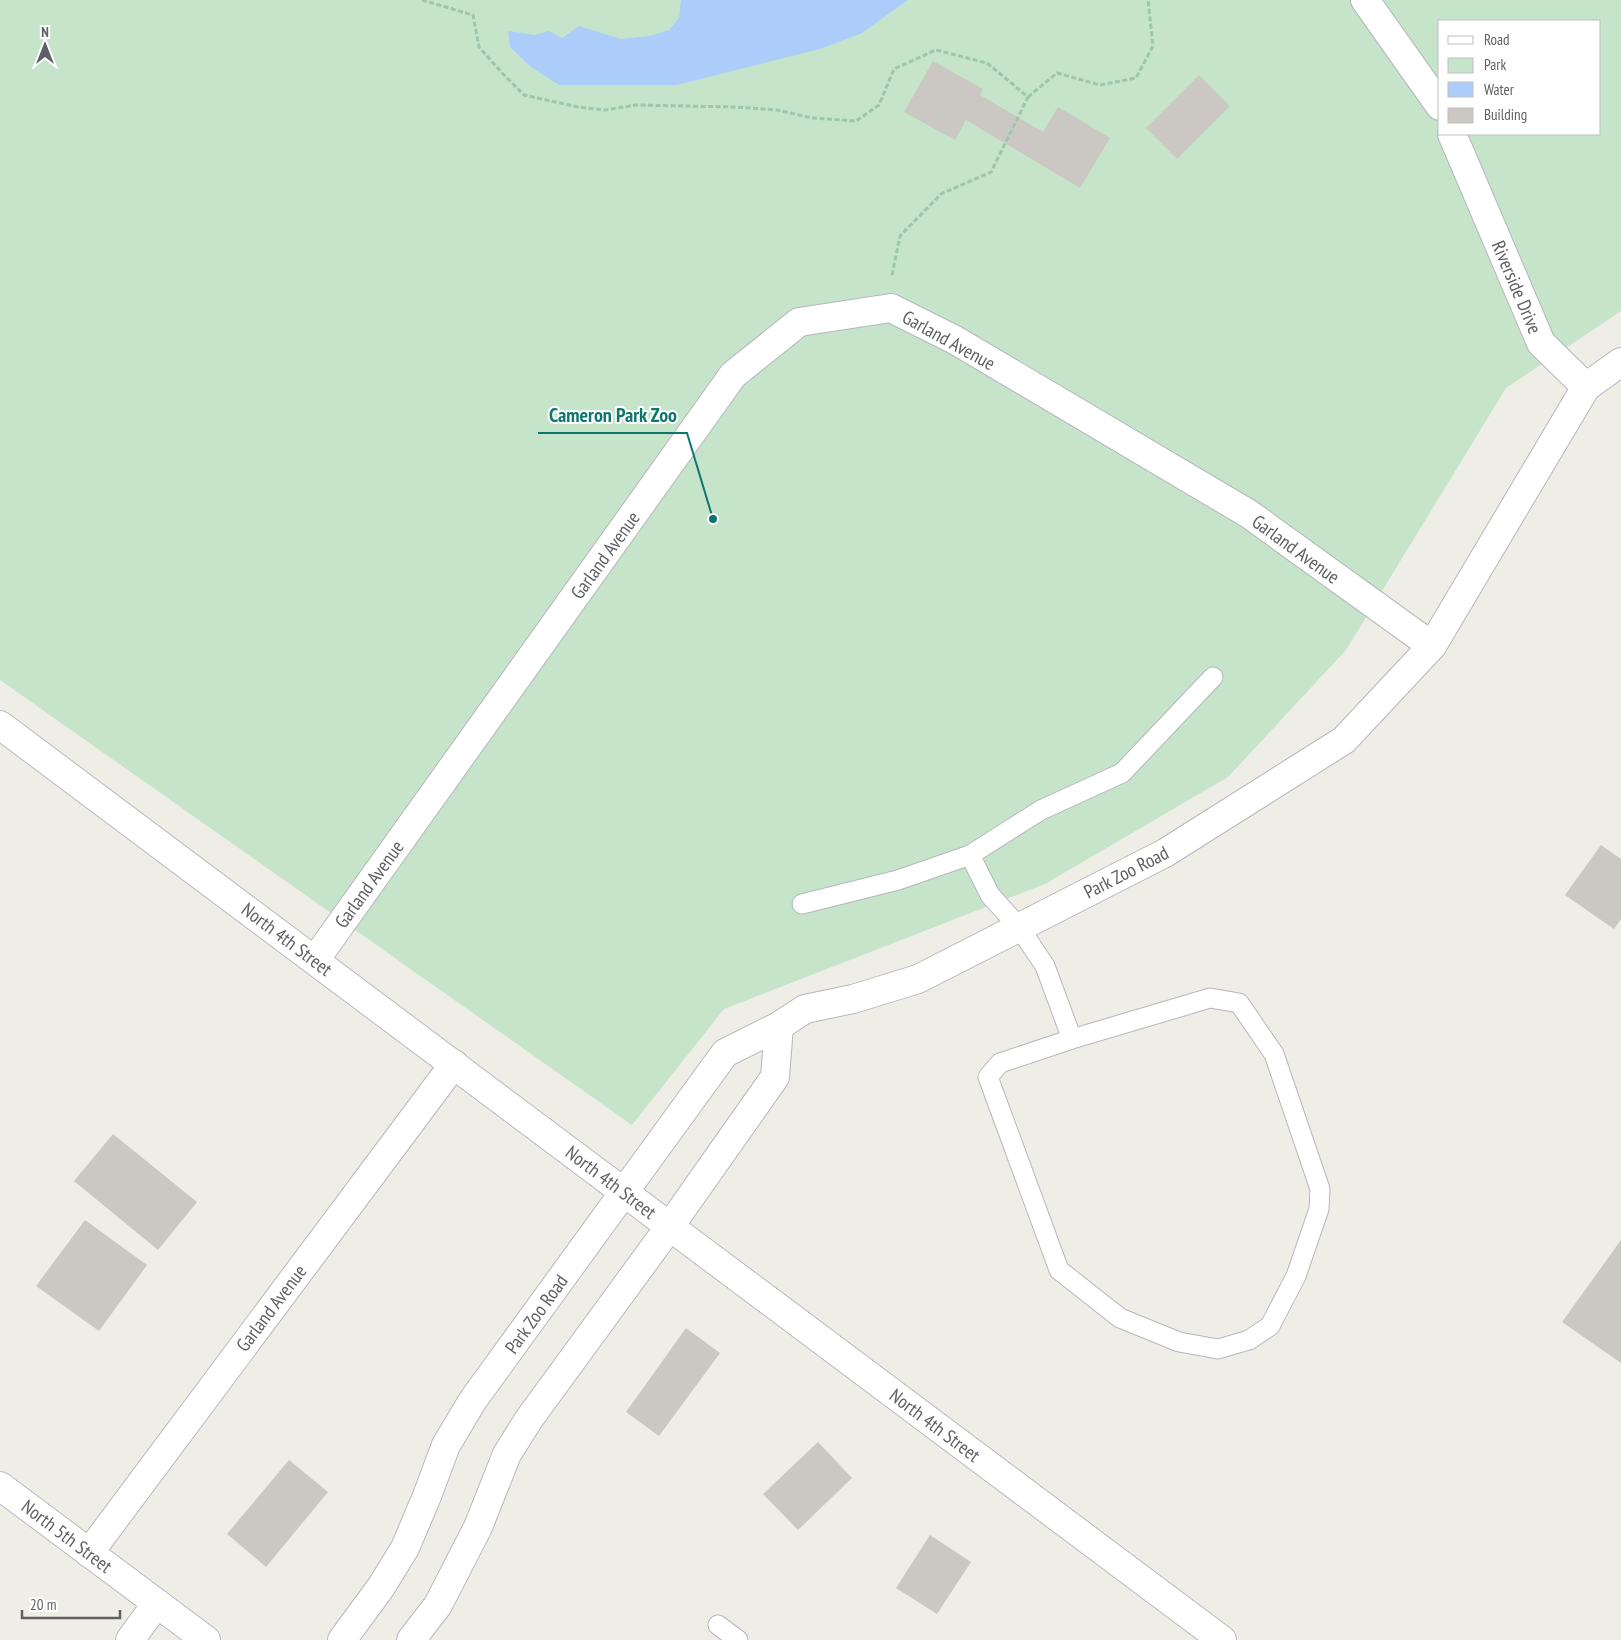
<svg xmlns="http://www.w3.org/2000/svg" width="1621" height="1640" viewBox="0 0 1621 1640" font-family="'PT Sans Narrow',sans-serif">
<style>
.green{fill:#c5e4c9;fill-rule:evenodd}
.water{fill:#accdf9}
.building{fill:#cbc8c3}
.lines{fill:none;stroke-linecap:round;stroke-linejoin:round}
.service-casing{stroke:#b6b7bc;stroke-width:21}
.minor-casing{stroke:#b6b7bc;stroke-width:30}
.secondary-casing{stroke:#b7b9bf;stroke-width:30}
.path{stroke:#9ec5af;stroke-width:3;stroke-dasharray:5 2.5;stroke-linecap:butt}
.service{stroke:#fff;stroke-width:19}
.minor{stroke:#fff;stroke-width:28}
.secondary{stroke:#fff;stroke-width:28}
.labels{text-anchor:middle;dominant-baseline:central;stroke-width:4;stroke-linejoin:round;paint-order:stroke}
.street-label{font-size:19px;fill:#5e6065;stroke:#fff}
.leader{fill:none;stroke:#0f766e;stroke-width:2}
.callout-dot{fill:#0f766e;stroke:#fff;stroke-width:2}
.callout-label{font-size:20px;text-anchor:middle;font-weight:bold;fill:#0f766e;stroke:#fff;stroke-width:4;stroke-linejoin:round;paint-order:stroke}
</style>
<rect width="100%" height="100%" fill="#efeee6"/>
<path class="green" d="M0,0H1621V311L1506,388L1346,650L1228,777L1045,884L724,1009L632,1125L0,680ZM1440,21H1600V134H1440Z"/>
<path class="water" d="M681,0H908L862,33L820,49L677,85H559L531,67L510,47L508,31L535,35L549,31L562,38L579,26L621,39L650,36L669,30L679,18Z"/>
<g class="building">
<path d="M933,61L983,89L980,95L1043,132L1058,107L1110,138L1080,188L966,120L955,140L904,112Z"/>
<path d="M1199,75L1230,106L1177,159L1146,128Z"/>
<path d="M1601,845L1621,859V919L1614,929L1565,895Z"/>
<path d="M113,1134L197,1202L158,1250L74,1181Z"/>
<path d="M85,1220L147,1265L99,1331L36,1286Z"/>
<path d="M1621,1240V1363L1562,1322Z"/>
<path d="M686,1328L720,1353L659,1436L626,1412Z"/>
<path d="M818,1442L852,1478L798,1530L763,1494Z"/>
<path d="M289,1460L328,1492L266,1567L227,1534Z"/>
<path d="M930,1535L971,1562L937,1614L896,1588Z"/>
</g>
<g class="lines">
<g class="service-casing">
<g id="service">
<path d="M802,904L898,880L970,855"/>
<path d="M1072,1039L1000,1063L988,1077L1059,1270L1120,1318L1179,1342L1218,1349L1249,1340L1270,1326L1296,1276L1319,1209L1320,1189L1274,1054L1239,1003L1210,998L1072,1039L1045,966L1019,927L990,895L970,855L1041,810L1122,773L1213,677"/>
<path d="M718,1625L738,1640"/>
</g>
</g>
<g class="minor-casing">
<g id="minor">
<path d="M1365,0L1440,106"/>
<path d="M1452,134L1541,343L1586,387L1621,362"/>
<path d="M315,960L733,375L799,322L891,308L955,340L1249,514L1432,646L1586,387"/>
<path d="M89,1553L454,1064"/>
<path d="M130,1640L157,1603"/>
<path d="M342,1640L381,1587L405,1548L427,1496L446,1445L473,1400L725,1053L779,1026L805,1009L853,999L918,979L1165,853L1344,740L1432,646"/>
<path d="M411,1640L438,1605L478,1527L507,1454L529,1419L670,1226L775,1077L779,1026"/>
</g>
</g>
<g class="secondary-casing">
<g id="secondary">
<path d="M0,725L1222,1640"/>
<path d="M0,1486L206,1640"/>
</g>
</g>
<g class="path">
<path d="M422,0L473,15L479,47L503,74L524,95L578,107L605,110L636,105L736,107L777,110L812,118L856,121L879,105L894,69L936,50L987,63L1028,97L991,172L941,194L900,236L892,275"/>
<path d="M1028,97L1057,73L1100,85L1136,78L1153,46L1148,0"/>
</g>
<use href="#service" class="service"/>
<use href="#minor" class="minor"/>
<use href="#secondary" class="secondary"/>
</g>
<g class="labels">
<g class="street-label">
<text transform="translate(1517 287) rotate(67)">Riverside Drive</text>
<text transform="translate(949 340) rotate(29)">Garland Avenue</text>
<text transform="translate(1296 549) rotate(36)">Garland Avenue</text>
<text transform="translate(605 555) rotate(-54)">Garland Avenue</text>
<text transform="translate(1126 872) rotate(-27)">Park Zoo Road</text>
<text transform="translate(369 884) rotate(-54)">Garland Avenue</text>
<text transform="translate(287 939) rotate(37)">North 4th Street</text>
<text transform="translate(611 1182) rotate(37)">North 4th Street</text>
<text transform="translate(271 1308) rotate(-53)">Garland Avenue</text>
<text transform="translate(536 1314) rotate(-54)">Park Zoo Road</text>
<text transform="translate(935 1425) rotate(37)">North 4th Street</text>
<text transform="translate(67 1536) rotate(37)">North 5th Street</text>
</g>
</g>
<path class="leader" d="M713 519L687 433H538"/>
<circle class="callout-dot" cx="713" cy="519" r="5"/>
<g class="callout-label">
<text x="613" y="422">Cameron Park Zoo</text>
</g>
<rect x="1438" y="20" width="162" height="115" fill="#ffffff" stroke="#bfbfc1"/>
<rect x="1448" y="36" width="25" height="8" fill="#ffffff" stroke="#bfbfc1"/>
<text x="1484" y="45" font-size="15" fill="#5e6065">Road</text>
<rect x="1448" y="58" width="25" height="15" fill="#c5e4c9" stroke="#bfbfc1"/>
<text x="1484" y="70" font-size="15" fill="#5e6065">Park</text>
<rect x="1448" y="82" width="25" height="15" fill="#accdf9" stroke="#bfbfc1"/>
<text x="1484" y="95" font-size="15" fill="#5e6065">Water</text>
<rect x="1448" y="108" width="25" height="15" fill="#cbc8c3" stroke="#bfbfc1"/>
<text x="1484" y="120" font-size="15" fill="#5e6065">Building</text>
<g transform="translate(45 45)" stroke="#ffffff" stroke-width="4" paint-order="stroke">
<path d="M0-4L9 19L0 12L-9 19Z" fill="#5e6065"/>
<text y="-8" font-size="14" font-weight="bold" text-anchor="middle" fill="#5e6065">N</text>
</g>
<path d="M22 1610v8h98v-8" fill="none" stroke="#5e6065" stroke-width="2.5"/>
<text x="30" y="1610" font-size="15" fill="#5e6065" stroke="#ffffff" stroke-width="4" paint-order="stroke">20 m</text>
</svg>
